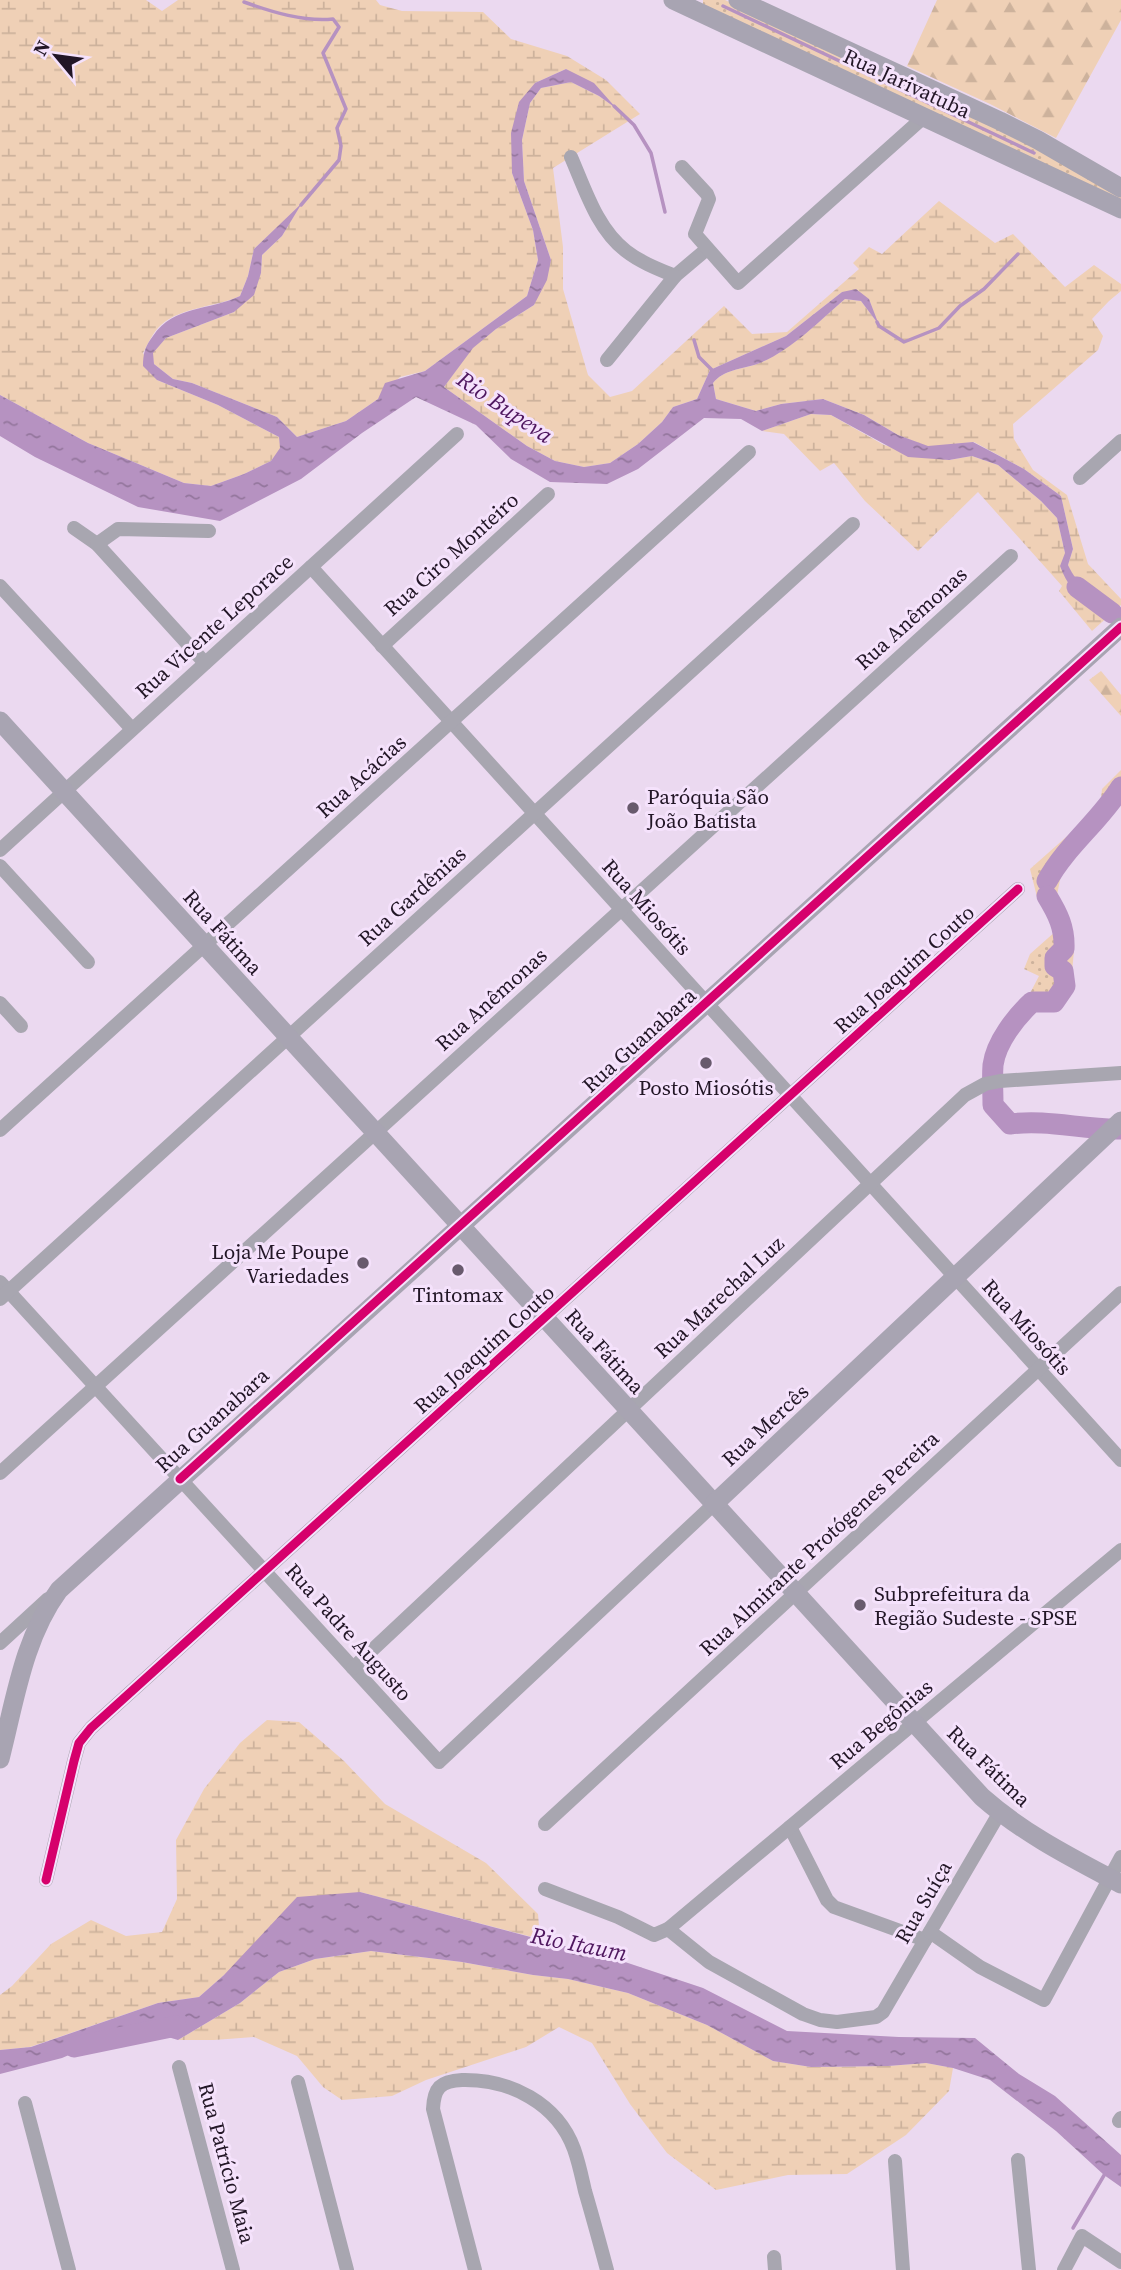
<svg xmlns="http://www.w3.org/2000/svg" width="1121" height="2270" viewBox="0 0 1121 2270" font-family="'Source Serif 4',serif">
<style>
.grass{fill:url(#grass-dots)}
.forest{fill:url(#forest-firs)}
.wetland{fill:url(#wetland-marsh)}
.water{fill:url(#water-ripples)}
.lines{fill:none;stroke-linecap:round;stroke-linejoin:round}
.stream{stroke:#b692c1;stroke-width:3.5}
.river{stroke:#b692c1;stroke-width:21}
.street{stroke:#a8a6b0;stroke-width:14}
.secondary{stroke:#a8a4b2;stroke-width:19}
.cycleway-casing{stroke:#f5e2fc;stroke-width:13}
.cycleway{stroke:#d6006c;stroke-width:9}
.poi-dot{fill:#685a6d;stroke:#f5e2fc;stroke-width:2.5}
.labels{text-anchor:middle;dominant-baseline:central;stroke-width:6;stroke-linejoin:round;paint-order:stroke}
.street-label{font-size:21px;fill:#221626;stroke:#f5e2fc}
.poi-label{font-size:21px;fill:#221626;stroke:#f5e2fc;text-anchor:start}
.water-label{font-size:23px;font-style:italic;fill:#4f175f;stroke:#f5e2fc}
</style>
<defs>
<pattern id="grass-dots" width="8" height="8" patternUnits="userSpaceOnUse" patternTransform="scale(1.75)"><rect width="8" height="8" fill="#efd0b6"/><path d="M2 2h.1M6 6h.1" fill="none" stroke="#cdb29c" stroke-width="1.8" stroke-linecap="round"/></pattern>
<pattern id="forest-firs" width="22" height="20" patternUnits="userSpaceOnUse" patternTransform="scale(1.75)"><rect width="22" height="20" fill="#efd0b6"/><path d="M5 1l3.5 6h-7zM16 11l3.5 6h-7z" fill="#cdb29c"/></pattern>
<pattern id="wetland-marsh" width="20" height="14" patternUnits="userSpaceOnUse" patternTransform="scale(1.75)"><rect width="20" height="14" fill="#efd0b6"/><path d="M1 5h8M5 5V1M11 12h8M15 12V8" fill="none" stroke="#cdb29c"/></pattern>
<pattern id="water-ripples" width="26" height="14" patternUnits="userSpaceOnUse" patternTransform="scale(1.75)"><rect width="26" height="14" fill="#b692c1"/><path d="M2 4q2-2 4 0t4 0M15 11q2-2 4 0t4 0" fill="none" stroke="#94769d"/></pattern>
</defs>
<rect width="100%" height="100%" fill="#ebd9f0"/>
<g class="grass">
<path d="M703,0H725L991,124L1121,195V202L703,6Z"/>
<path d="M1121,770V797L1109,819L1062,870L1057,895L1068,916L1074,951L1070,992L1058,1003L1030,1010L1007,1045L998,1068L983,1070L989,1050L1020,1000L1027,999L1039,976L1024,969L1030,954L1056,931L1037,897L1030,869L1100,807L1102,789Z"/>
</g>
<g class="forest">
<path d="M937,0H1121V20L1056,138L990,104L907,66Z"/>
<path d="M1101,671L1121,695V716L1089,680Z"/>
</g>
<g class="wetland">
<path d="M0,0H146L162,11L178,0H376L380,5L402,11L483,12L511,39L567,56L606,80L640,114L553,168L563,247V289L588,375L610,397L632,391L724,306L752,334L787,332L859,269L853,263L869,247L882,254L939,201L995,243L1013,234L1065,287L1094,265L1121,284V291L1109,301L1092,319L1103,336L1098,350L1013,424L1014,439L1033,470L1067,495L1088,564L1121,599V605L1092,631L1059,591L1062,586L978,492L918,551L865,501L834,463L820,471L784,434L762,431L811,414L831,415L884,445L949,460L972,456L998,465L1041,501L1057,518L1065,553L1068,585L1091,591L1075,581L1068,565L1073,549L1061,496L1024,469L974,442L928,447L898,435L864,415L823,399L781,404L756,411L716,399L713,383C723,370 742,369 757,364C789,352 820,320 845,299L861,301L877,322L869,299L842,292L786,336L710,370L697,399L673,407L662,422L638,444L610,463L584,467L555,461L527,446L444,387L472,348L496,329L534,305L551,260L524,181L522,140L530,103L541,88L571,82L599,96L613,106L566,69L535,83L512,173L533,230L538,260L527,296L425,371L400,377L378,399L346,421L297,437L277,417L192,383L173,379L154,364L152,353L166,338L234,312L261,273L262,255L282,236L299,207L254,249L248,276L240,296C216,307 181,307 161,325C153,332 148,344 143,353L157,380L218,405L279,437L281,448L271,461L244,474L211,486L184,483L88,443L0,395Z"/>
<path d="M267,1720L299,1722L344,1761L385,1804L486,1863L538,1914L540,1939L360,1892L224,1975L199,1997L158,2003L30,2047L0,2050V1995L12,1986L51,1944L91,1920L126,1936L162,1932L177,1899L176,1840L204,1789L240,1743Z"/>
<path d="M371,1951L462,1962L533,1975L568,1979L628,1993L707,2025L773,2061L811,2067L888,2066L926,2063L953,2068L949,2091L906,2135L847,2174L788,2175L716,2190L667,2153L630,2104L592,2043L559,2027L526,2047L426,2080L392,2096L342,2100L323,2087L297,2056L254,2037L214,2040H178L240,2003L279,1972L315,1959Z"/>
</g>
<g class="water">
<path d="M566,69L594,83L617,109L599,96L571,82L541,88L530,103L522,140L524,181L551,260L547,280L534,305L496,329L473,348L444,387L527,446L555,461L584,467L610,463L638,444L662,422L673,407L697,399L710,370L786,336L842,292L856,289L869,299L879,325L861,301L845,299C819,321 790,352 757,364C742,369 723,370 713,383L716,399L756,411L781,404L823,399L864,415L898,435L928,446L973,442L1024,469L1061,496L1073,549L1068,565C1078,587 1089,585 1099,605C1076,594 1070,591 1060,566L1065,553L1057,518L1041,501L998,465L972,456L949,460L908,457L831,415L811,414L762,431L741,419L704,418L638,469L607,484L550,482L511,459L476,425L416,397L362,433L301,479L220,521L138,507L35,457L0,436V395L88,443L184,483L211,486L244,474L271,461L280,448L279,437L218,405L157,380L143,366C143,354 145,346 153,336C174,305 209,311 240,296L248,276L254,249L302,203L282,236L262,255L261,273L254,295L234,312L166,338L153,353L154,364L173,379L192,383L277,417L297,437L346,421L378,399L385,383L425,371L527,296L538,260L533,230L512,173L511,133L519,102L535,83Z"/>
<path d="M360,1892L625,1962L703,1988L787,2031L899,2037L975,2038L1019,2074L1055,2096L1121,2155V2187L1104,2175L1056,2131L990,2080L953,2068L926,2063L888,2066L811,2067L773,2061L707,2025L628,1993L568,1979L533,1975L462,1962L371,1951L315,1959L279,1972L240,2003L178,2040L134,2027L62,2058L0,2074V2050L31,2047L158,2003L199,1997L224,1975L297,1897Z"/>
</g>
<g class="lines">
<g class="stream">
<path d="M244,2C272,12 304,22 333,19L339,27L323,53L346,109L337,128L341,146L339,160L301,205"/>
<path d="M723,6L1034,153"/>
<path d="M614,106L634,125L651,153L665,212"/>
<path d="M877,322L879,326L904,342L939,328L960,306L984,289L1018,254"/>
<path d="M694,340L699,357L714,372"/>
<path d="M1073,2228L1106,2172"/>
</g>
<g class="river">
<path d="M1077,587L1112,613"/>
<path d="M1047,881C1066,846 1100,821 1121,787"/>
<path d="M1047,896C1058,914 1065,928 1064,949L1055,958V966L1063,971L1065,986L1054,1002H1032C1016,1017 996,1042 993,1065C992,1078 993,1092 993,1105L1010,1124C1048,1119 1083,1130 1121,1129"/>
<path d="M74,2047L176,2026"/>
</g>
<g class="street">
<path d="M571,157C585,189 597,229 626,251C640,262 658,269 675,276L707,249"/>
<path d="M682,167L707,194L709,199L695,234L738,283L925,116"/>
<path d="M607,360L675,276"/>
<path d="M1080,478L1121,441"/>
<path d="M74,528L97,544L205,663"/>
<path d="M97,544L118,529L209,531"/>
<path d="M311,567L1121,1460"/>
<path d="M0,586L132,729"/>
<path d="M382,646L548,494"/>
<path d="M0,850L457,434"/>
<path d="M0,866L88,962"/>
<path d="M0,1003L21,1026"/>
<path d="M0,1130L749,452"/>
<path d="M0,1282L439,1762L714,1504"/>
<path d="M0,1299L853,524"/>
<path d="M0,1473L1011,556"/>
<path d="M0,1643L48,1599"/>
<path d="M353,1668L965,1095L985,1084L1000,1081L1121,1073"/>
<path d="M545,1824L1121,1293"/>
<path d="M790,1827L827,1900L834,1907L925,1940"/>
<path d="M46,1880L74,1761L79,1743L91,1728L1018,889"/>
<path d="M545,1889L618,1917L654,1935L668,1929L709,1962L803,2014L820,2020L837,2022L876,2017L883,2012L1000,1812"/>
<path d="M668,1929L1121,1550"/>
<path d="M930,1932L980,1967L1044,2000L1121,1857"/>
<path d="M179,2067L233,2270"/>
<path d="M298,2082L347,2270"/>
<path d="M25,2103L69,2270"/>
<path d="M1119,2121L1121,2118"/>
<path d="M1018,2160L1029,2270"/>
<path d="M895,2161L903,2270"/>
<path d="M774,2257L775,2270"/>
<path d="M475,2270L433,2109C434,2088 440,2081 462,2080C510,2079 557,2103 574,2149C579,2163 582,2178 585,2191C593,2218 600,2244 607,2270"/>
<path d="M1064,2270L1082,2236L1121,2262"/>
</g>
<g class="secondary">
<path d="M673,0L1121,209"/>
<path d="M738,0L1000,121L1038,140L1121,188"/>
<path d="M0,721L982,1797C1024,1834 1072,1858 1121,1884"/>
<path d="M714,1504L1121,1121"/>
<path d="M0,1759C15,1701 23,1639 59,1590L1121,627"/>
</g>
<g class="cycleway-casing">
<g id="cycleway">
<path d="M180,1479L1121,627"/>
<path d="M46,1880L74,1761L79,1743L91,1728L1018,889"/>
</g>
</g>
<use href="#cycleway" class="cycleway"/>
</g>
<g class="poi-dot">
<circle cx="633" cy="808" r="7"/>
<circle cx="706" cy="1063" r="7"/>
<circle cx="363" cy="1263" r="7"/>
<circle cx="458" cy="1270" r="7"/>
<circle cx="860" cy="1605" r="7"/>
</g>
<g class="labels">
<g class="street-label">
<text transform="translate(907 83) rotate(25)">Rua Jarivatuba</text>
<text transform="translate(451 554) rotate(-42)">Rua Ciro Monteiro</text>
<text transform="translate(911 618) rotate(-42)">Rua Anêmonas</text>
<text transform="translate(214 626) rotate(-42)">Rua Vicente Leporace</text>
<text transform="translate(361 776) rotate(-42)">Rua Acácias</text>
<text transform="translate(412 896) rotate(-42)">Rua Gardênias</text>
<text transform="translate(647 907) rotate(48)">Rua Miosótis</text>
<text transform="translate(223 932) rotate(48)">Rua Fátima</text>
<text transform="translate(904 969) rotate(-42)">Rua Joaquim Couto</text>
<text transform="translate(491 999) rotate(-42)">Rua Anêmonas</text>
<text transform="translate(639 1040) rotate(-42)">Rua Guanabara</text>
<text transform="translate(719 1297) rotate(-43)">Rua Marechal Luz</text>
<text transform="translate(1027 1327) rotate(48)">Rua Miosótis</text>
<text transform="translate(484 1349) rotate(-42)">Rua Joaquim Couto</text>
<text transform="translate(605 1351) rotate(48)">Rua Fátima</text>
<text transform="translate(212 1420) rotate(-42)">Rua Guanabara</text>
<text transform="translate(765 1425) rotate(-43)">Rua Mercês</text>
<text transform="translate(819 1543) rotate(-43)">Rua Almirante Protógenes Pereira</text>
<text transform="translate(349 1632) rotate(48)">Rua Padre Augusto</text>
<text transform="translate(881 1724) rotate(-40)">Rua Begônias</text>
<text transform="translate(989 1766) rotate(44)">Rua Fátima</text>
<text transform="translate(923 1902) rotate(-60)">Rua Suíça</text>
<text transform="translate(227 2163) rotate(75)">Rua Patrício Maia</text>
</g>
<g class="poi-label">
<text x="647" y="796">Paróquia São<tspan x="647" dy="24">João Batista</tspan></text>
<text x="706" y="1087" text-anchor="middle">Posto Miosótis</text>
<text x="349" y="1251" text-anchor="end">Loja Me Poupe<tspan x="349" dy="24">Variedades</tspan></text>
<text x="458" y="1294" text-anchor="middle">Tintomax</text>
<text x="874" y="1593">Subprefeitura da<tspan x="874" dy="24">Região Sudeste - SPSE</tspan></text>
</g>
<g class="water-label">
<text transform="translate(505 407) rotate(34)">Rio Bupeva</text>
<text transform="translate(579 1944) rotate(11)">Rio Itaum</text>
</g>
</g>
<g transform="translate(56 56) rotate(299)" stroke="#f5e2fc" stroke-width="5" paint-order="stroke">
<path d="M0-5L12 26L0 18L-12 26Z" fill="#221626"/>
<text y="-10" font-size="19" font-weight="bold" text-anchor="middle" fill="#221626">N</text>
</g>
</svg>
